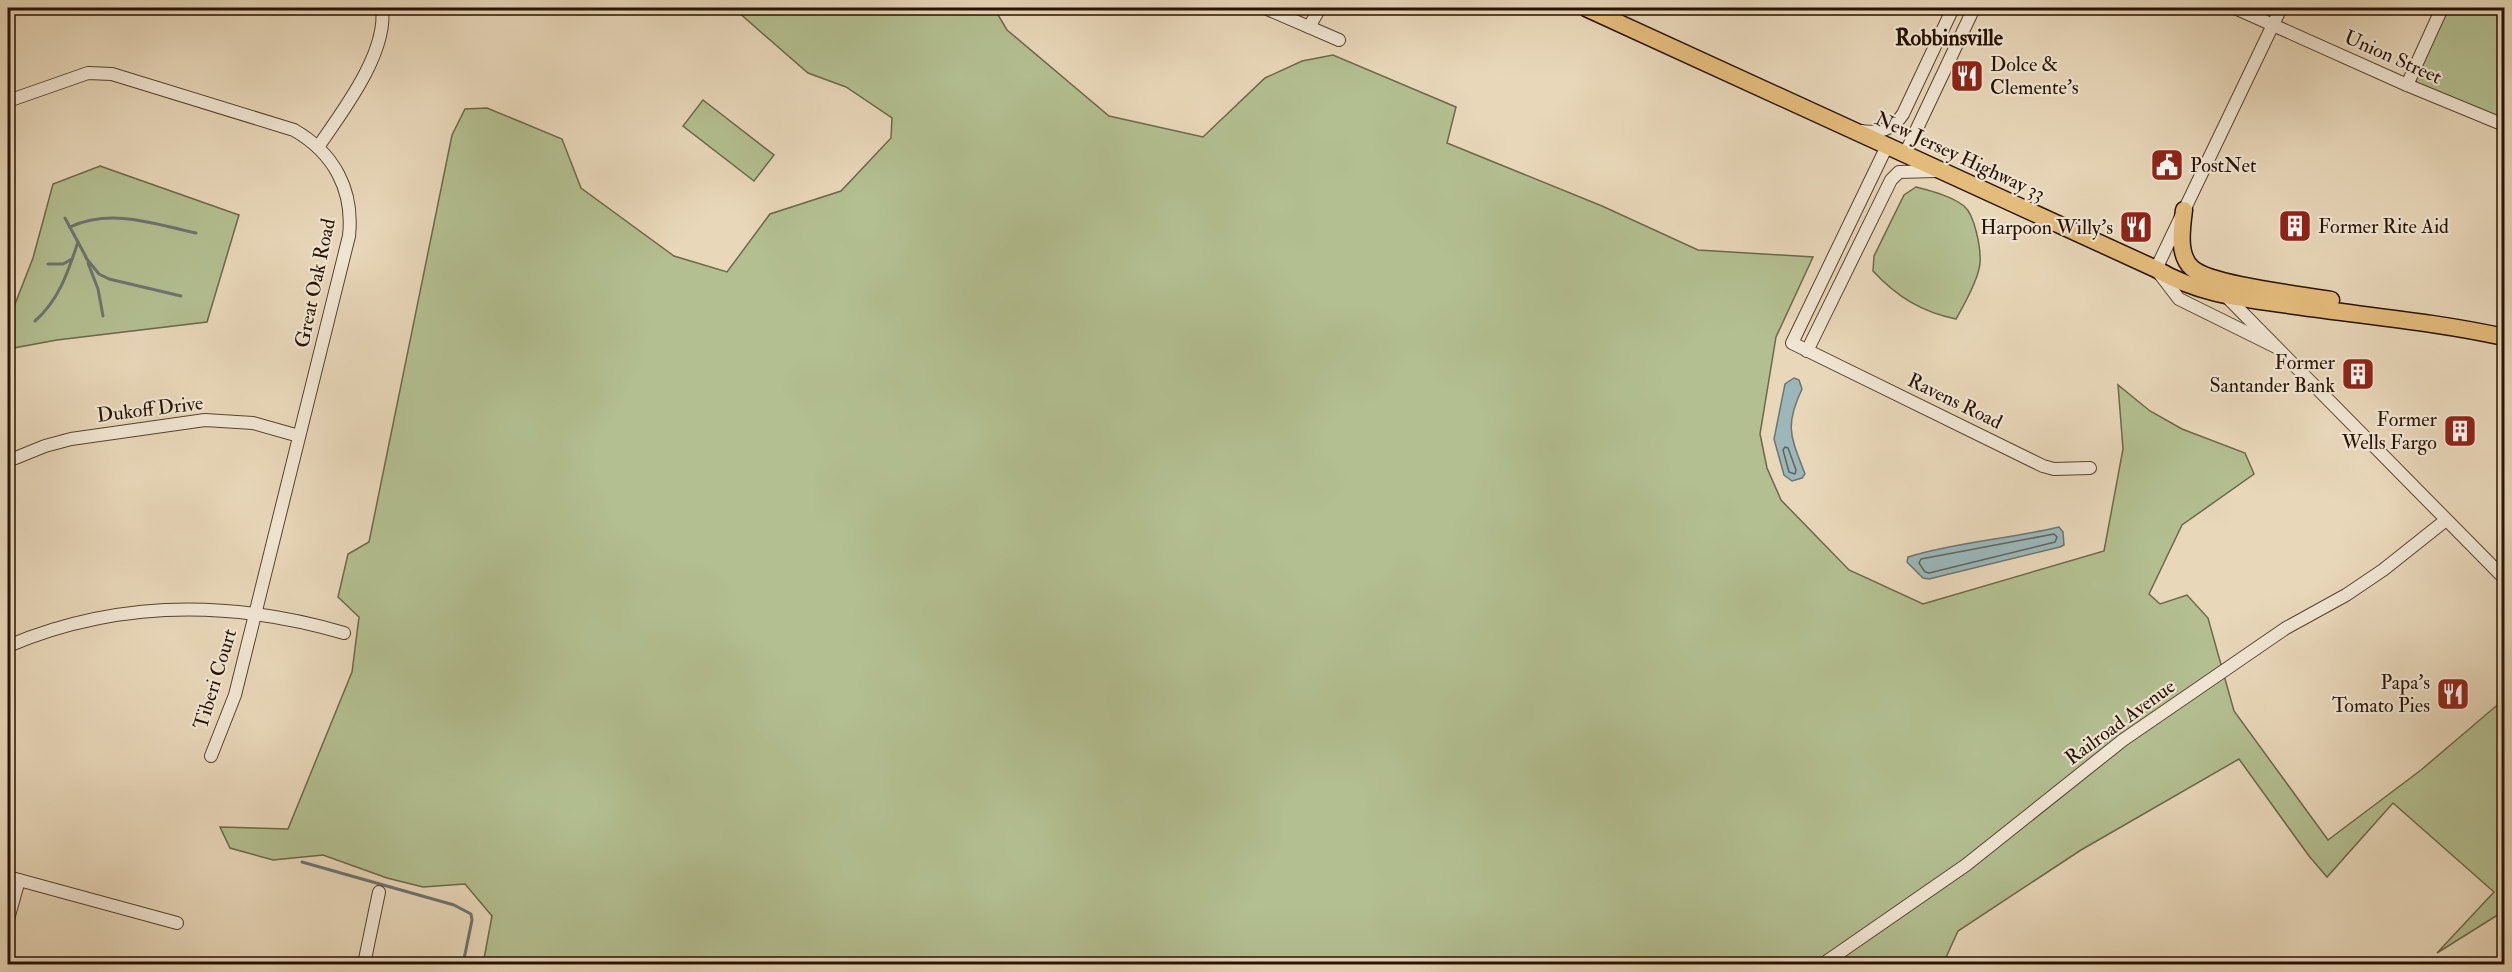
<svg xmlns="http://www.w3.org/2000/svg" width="2512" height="972" viewBox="0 0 2512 972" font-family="'IM FELL Double Pica',serif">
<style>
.green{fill:#b3bf91;stroke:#6d684a;stroke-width:1.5}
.water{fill:#9bb7b9;stroke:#6d7570;stroke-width:1.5}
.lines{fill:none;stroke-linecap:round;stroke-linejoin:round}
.shore{stroke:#61645e;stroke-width:1.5}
.stream{stroke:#6d7570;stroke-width:3}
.minor-casing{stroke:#574330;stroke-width:14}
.major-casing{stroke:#271203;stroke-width:19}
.minor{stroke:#f0e5d2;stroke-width:12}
.major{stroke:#e4bc7c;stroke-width:16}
.labels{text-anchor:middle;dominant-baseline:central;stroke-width:4.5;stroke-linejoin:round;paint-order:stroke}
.street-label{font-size:20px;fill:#271203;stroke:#f0e5d2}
.poi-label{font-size:20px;fill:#271203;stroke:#f0e5d2;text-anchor:end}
.quarter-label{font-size:22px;font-weight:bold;fill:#271203;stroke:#f0e5d2}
</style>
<rect width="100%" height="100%" fill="#e8d7b9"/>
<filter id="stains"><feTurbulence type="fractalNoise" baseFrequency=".00333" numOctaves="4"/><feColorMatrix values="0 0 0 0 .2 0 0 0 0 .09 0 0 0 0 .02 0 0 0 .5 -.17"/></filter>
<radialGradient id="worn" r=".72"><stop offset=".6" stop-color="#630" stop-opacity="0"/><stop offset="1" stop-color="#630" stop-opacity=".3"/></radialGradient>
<g class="green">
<path d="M715,8H850L852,10L879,8H994L1007,30L1109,116L1203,137L1265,78L1302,61L1333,55L1456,107L1447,143L1602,206L1698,250L1813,257L1776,337L1760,434L1767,468L1781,500L1849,570L1923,604L2104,551L2123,449L2118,385L2150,411L2182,429L2245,453L2254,474L2182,525L2149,594L2160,604L2187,595L2208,618L2234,711L2328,840L2421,770L2502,701L2504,704V911L2437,953L2494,892L2393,803L2327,877L2309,856L2239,759L2081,850L1958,931L1943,964H483L492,916L465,884L423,887L387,878L323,855L273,860L230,848L220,827L288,829L352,672L359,617L338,597L348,554L369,542L452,135L465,109L487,108L562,139L581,188L674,256L727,272L770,214L841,191L891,138L892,118L846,87L808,73L738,12Z"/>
<path d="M2449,8H2504V118L2444,97L2418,85L2415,78Z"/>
<path d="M703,100L774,155L754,181L683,126Z"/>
<path d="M100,166L239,215L207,322L57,340L8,349V322L33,258L53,184Z"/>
<path d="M1916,187C1931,191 1951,196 1964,206C1975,215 1981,249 1980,263C1979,279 1964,305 1956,319C1922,312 1897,297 1873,271L1874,256L1904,195Z"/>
</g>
<g class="water">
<path d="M1794,378L1799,380L1802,389C1784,427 1791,437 1805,474L1802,478L1792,481L1784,475L1774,439L1785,384Z"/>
<path d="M2059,527L2063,532L2064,545L2060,547L1929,579L1923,578L1907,562L1908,557C1957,542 2009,539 2059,527Z"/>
</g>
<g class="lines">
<g class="shore">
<path d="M1785,447L1788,448L1796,470L1795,474L1789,472L1783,450Z"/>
<path d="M2054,534L2057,537L2055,542L1929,573L1925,572L1919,563L1921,559Z"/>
</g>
<g class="stream">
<path d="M65,218L86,257"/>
<path d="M70,227C111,208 155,224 196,233"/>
<path d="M86,258L99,274L109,279L181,296"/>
<path d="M88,263L98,289L103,316"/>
<path d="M48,264H63L72,259"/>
<path d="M35,321C59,300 68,272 78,242"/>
<path d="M302,862L454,905L471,914L472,920L463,964"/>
</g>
<g class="minor-casing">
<g id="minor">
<path d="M1265,8L1339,40"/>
<path d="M2235,8L2407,85L2504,125"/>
<path d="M1309,27L1320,8"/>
<path d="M2407,85L2442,8"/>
<path d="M8,101L88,73L112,74L294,130C334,153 354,190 349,236L235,695L211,756"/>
<path d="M1861,131C1879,134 1893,129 1903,114L1953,8"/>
<path d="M1887,146L1792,343L2043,466L2054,469L2090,468"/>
<path d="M318,147C343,111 388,52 382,8"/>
<path d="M1905,154L1974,8"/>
<path d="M2225,295L2504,578"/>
<path d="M2274,346L2179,299L2156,269L2281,8"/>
<path d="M1807,351L1891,180L1899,172L1936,171"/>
<path d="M8,461L45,446L71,439L205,420L253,423L299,436"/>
<path d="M8,646C117,600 231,600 344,633"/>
<path d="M8,877L177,923"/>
<path d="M8,919L19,880"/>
<path d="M364,964L379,892"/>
<path d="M1823,964L1966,865L2123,740L2286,628L2346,595L2383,570L2446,520"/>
</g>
</g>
<g class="major-casing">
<g id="major">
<path d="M1586,8L2156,269C2199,295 2248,299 2296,306C2366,316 2436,322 2504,337"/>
<path d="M2184,210C2182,227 2177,255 2192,268C2210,285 2303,295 2331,300"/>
</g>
</g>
<use href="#minor" class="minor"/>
<use href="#major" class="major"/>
</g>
<defs>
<g id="restaurant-square" transform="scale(1.725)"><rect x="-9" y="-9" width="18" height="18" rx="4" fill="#8f2418" stroke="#f0e5d2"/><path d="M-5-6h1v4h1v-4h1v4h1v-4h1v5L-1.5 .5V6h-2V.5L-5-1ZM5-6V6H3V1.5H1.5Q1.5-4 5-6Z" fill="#fff"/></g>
<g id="civic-square" transform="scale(1.725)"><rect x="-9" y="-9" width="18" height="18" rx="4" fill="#8f2418" stroke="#f0e5d2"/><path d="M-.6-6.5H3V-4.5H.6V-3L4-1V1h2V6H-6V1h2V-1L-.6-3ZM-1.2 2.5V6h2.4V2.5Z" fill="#fff"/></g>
<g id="building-square" transform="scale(1.725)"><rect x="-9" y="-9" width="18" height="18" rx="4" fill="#8f2418" stroke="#f0e5d2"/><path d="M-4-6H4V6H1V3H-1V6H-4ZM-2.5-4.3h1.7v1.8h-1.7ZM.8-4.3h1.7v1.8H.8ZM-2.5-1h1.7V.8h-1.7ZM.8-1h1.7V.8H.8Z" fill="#fff"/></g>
</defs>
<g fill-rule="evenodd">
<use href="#restaurant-square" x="1967" y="76"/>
<use href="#civic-square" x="2167" y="165"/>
<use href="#building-square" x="2295" y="226"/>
<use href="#restaurant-square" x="2136" y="227"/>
<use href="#building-square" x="2358" y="374"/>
<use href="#building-square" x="2460" y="431"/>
<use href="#restaurant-square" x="2453" y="694"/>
</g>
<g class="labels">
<g class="street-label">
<text transform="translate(2393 57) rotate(24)">Union Street</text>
<text transform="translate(1960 156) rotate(25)">New Jersey Highway 33</text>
<text transform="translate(315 283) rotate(-78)">Great Oak Road</text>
<text transform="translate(1955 401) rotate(26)">Ravens Road</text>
<text transform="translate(150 409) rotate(-7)">Dukoff Drive</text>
<text transform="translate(215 679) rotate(-73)">Tiberi Court</text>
<text transform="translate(2120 722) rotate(-36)">Railroad Avenue</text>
</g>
<g class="poi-label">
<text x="1990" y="64" text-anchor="start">Dolce &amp;<tspan x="1990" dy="23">Clemente's</tspan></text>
<text x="2190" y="165" text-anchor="start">PostNet</text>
<text x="2318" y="226" text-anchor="start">Former Rite Aid</text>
<text x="2113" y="227">Harpoon Willy's</text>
<text x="2335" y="362">Former<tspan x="2335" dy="23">Santander Bank</tspan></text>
<text x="2437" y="419">Former<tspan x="2437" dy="23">Wells Fargo</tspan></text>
<text x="2430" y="682">Papa's<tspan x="2430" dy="23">Tomato Pies</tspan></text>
</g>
<g class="quarter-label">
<text x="1949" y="38">Robbinsville</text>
</g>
</g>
<rect width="2512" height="972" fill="none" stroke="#e8d7b9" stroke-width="30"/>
<rect x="9" y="9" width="2494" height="954" fill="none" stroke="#271203" stroke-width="3"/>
<rect x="15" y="15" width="2482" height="942" fill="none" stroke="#271203" stroke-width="1.5"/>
<rect width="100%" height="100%" filter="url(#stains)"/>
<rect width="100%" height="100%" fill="url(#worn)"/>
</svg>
